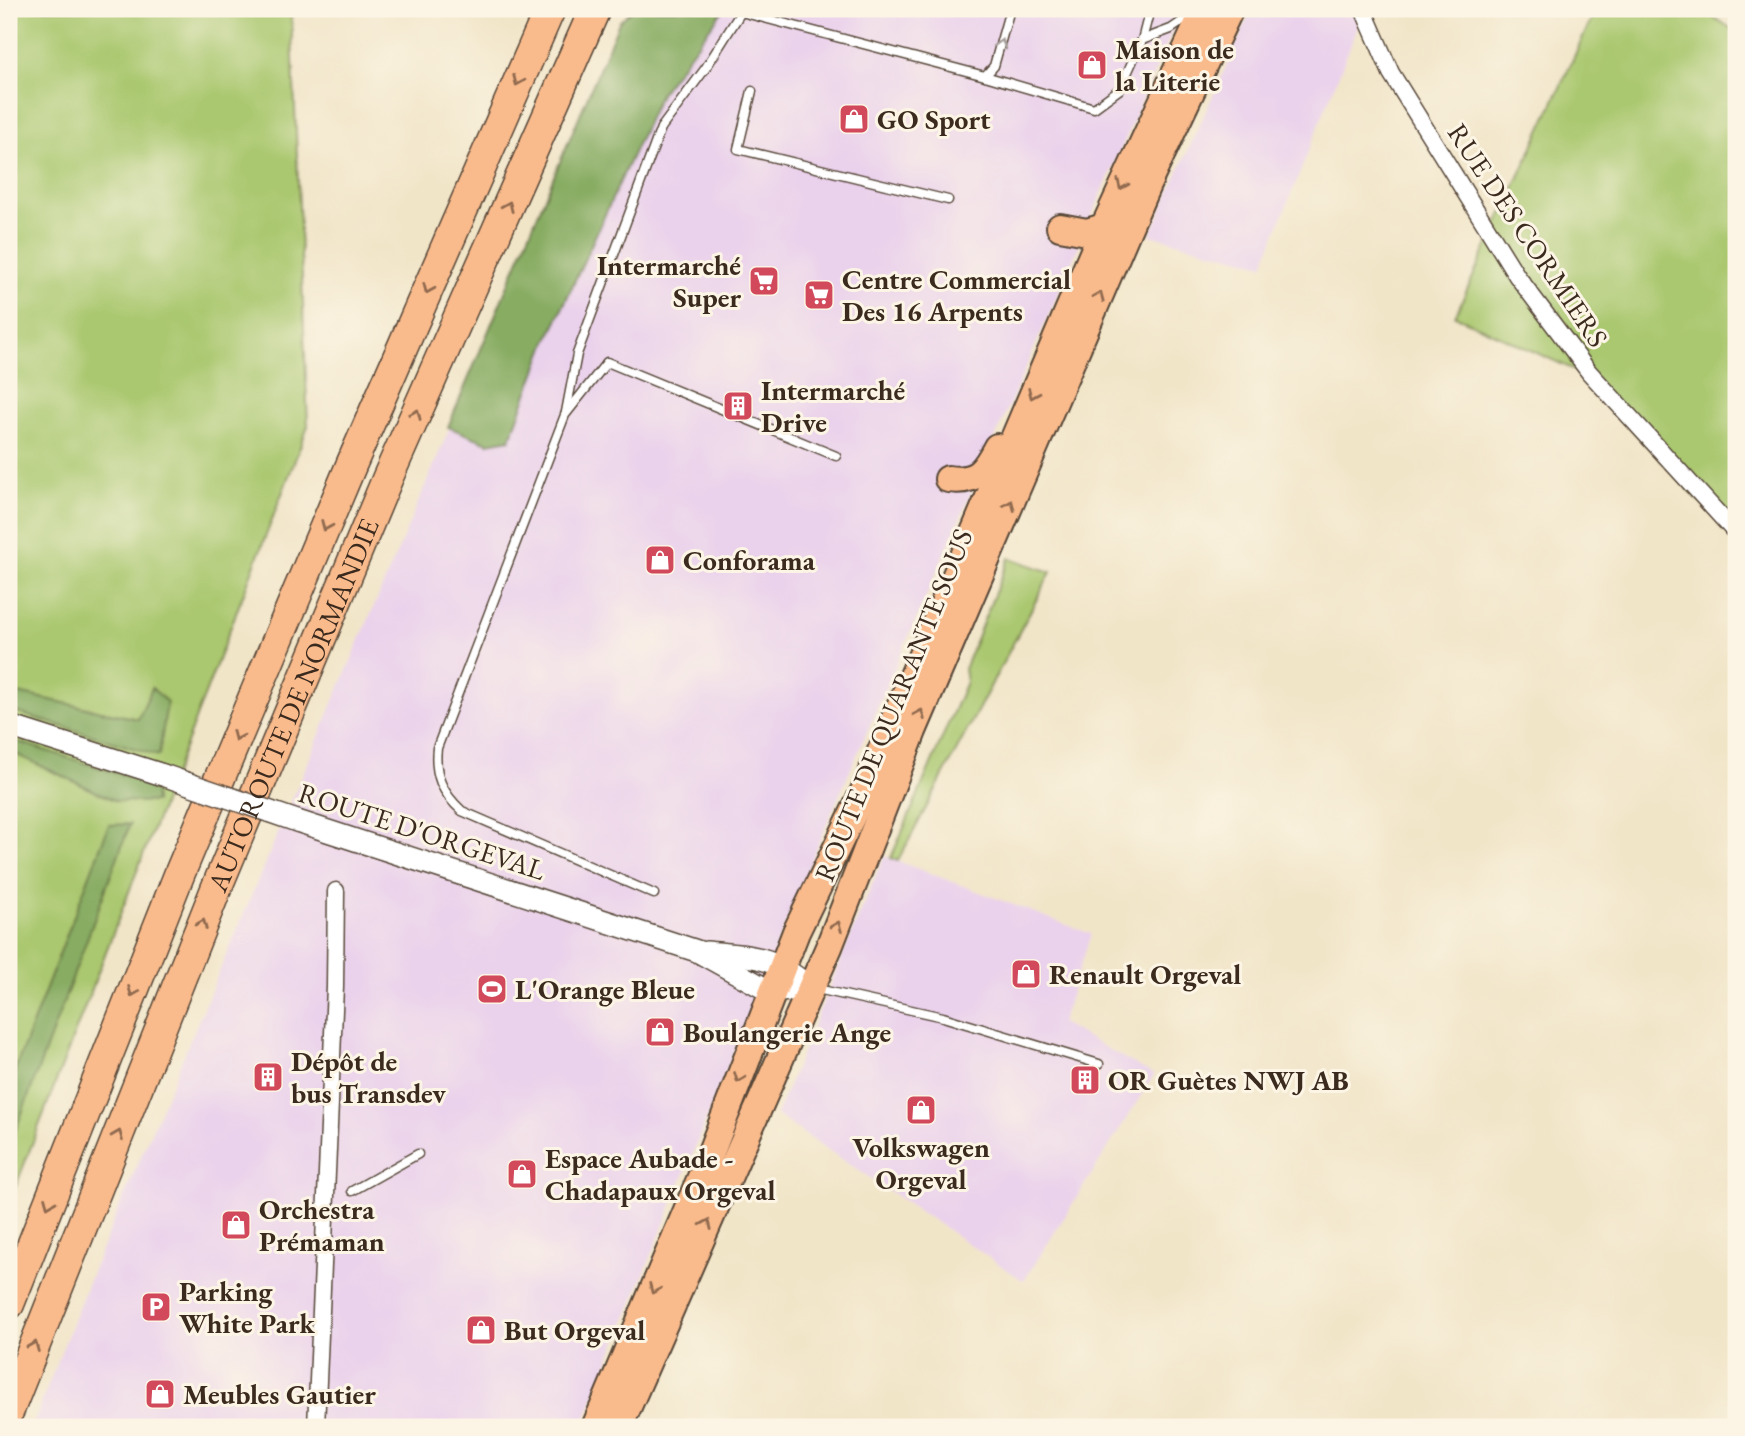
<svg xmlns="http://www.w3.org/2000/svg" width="1745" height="1436" viewBox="0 0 1745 1436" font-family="'EB Garamond',serif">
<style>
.built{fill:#ead1ec}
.green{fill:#aac86f;stroke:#727946;stroke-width:2}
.forest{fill:#87ac62;stroke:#616b40;stroke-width:2}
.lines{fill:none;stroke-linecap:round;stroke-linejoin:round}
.service-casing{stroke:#564638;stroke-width:11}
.minor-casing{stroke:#564638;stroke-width:19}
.tertiary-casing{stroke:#564638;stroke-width:24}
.primary-casing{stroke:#564638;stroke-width:30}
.motorway-casing{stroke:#564638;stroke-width:33}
.service{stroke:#fff;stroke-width:8}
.minor{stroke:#fff;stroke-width:16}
.tertiary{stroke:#fff;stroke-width:21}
.primary{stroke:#fabb8c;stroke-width:26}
.motorway{stroke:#fabb8c;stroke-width:30}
.tertiary-bridge-casing{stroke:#564638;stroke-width:24;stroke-linecap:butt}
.tertiary-bridge{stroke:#fff;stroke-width:21}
.oneway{stroke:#a79f9a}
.oneway2{stroke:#916b50}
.labels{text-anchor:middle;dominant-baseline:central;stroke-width:6;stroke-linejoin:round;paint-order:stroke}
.poi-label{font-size:28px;font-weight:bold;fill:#3b2a1e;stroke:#fcf5e5;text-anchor:start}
.street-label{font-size:28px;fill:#3b2a1e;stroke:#fcf5e5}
</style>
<rect width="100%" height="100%" fill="#fcf5e5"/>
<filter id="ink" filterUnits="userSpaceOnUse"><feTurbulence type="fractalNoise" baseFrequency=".0143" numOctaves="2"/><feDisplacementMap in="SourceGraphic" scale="14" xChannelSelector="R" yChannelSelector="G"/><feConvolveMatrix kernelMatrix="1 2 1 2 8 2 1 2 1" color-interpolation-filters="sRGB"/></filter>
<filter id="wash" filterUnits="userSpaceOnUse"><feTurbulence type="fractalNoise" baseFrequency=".00686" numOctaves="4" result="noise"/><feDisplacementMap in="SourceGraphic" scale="28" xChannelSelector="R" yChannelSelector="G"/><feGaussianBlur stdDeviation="1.57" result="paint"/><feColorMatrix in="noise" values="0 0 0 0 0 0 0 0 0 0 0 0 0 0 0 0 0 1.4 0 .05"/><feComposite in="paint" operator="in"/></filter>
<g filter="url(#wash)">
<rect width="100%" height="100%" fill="#f1e5c8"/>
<g class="built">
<path d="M651,9H1182L815,851L582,1427H32L94,1267L604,64Z"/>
<path d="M1252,9H1365L1263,265L1150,235Z"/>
<path d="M884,856L1091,934L1061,1023L1154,1075L1024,1281L776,1115Z"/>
</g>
<g class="green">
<path d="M9,9H291L308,426L9,1204Z"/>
<path d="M1596,9H1699L1736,31V515L1725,528L1577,371L1455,316Z"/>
<path d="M1009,558L1051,572L898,861L891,858L966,682L964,669Z"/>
</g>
<g class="forest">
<path d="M633,9H724L660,94L546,344L510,439L488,443L448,427L619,22Z"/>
<path d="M152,688L167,702L159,756L9,710V691L138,719Z"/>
<path d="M9,739L154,785L155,802L116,801L9,751Z"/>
<path d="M130,824L9,1148V1085L109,825Z"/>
</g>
</g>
<g filter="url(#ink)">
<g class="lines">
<g class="service-casing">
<g id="service">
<path d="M1142,40L1171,29L1193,14"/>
<path d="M985,76L994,66L1010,9"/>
<path d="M752,91L738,149L948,200"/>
<path d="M566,412L577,354L661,128L705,69L741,12L985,76L1094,108L1120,89L1142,40L1150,9"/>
<path d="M654,894L462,811C442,793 434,775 437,748L565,415L607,362L836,456"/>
<path d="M817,989L943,1017L1099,1064"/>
<path d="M352,1191L418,1154"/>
</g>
</g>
<g class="minor-casing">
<g id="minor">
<path d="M1363,9L1391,73L1517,276L1589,372L1736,533"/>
<path d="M316,1427L335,987L336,891"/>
</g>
</g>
<g class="tertiary-casing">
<g id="tertiary">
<path d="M9,726L163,775"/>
<path d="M297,821L697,951L771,992L810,988"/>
<path d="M706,952C757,957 770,954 810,988"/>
</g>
</g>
<g class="primary-casing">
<g id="primary">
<path d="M1060,227L1087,232L1104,227"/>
<path d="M948,479C977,483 985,470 997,447"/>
<path d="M595,1427L704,1170L796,932L864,791L1104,227L1205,9"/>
<path d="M619,1427L829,947L913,731L1147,185L1230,9"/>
</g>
</g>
<g class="motorway-casing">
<g id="motorway">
<path d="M9,1304L179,875L352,463L550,9"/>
<path id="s1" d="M9,1410L216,889L388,477L595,9"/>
</g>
</g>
<use href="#service" class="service"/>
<use href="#minor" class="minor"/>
<use href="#tertiary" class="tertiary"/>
<use href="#primary" class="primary"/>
<use href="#motorway" class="motorway"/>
<g class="tertiary-bridge-casing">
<path id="tertiary-bridge" d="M163,775L297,821"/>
</g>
<use href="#tertiary-bridge" class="tertiary-bridge"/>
</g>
<defs><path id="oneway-chevron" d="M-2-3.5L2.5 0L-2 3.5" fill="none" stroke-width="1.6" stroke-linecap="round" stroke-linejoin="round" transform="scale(1.75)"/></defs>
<use class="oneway" href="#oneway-chevron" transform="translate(1001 44) rotate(-74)"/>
<g class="oneway2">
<use href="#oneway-chevron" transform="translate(518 81) rotate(113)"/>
<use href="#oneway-chevron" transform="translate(1122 185) rotate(114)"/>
<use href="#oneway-chevron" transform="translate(508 206) rotate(-66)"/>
<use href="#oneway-chevron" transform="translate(428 289) rotate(113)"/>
<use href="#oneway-chevron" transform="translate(1099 296) rotate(-67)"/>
<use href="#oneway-chevron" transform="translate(1033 394) rotate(113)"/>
<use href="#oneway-chevron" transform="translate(416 414) rotate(-66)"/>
<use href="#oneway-chevron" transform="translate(1010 505) rotate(-67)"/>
<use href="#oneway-chevron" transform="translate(326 526) rotate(113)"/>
<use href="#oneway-chevron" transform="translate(920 714) rotate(-67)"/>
<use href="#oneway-chevron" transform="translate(237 736) rotate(113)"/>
<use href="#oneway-chevron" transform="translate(202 924) rotate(-68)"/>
<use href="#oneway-chevron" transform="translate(837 926) rotate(-68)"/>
<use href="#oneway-chevron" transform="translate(133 992) rotate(112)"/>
<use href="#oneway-chevron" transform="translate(739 1078) rotate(111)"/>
<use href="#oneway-chevron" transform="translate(118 1135) rotate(-68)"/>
<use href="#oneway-chevron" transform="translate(49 1203) rotate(112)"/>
<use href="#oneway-chevron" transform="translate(707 1224) rotate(-66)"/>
<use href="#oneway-chevron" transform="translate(654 1289) rotate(113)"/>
<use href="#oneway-chevron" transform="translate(34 1346) rotate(-68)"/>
</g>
</g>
<defs>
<g id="shop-square" transform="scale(1.575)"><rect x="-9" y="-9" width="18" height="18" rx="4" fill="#d1495b" stroke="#fcf5e5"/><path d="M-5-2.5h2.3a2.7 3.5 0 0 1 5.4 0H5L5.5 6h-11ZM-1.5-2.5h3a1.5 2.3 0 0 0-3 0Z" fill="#fff"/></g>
<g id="supermarket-square" transform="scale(1.575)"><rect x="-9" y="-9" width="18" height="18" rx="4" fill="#d1495b" stroke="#fcf5e5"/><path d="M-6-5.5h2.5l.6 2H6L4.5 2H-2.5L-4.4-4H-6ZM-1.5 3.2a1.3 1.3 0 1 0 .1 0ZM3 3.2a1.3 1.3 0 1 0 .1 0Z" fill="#fff"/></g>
<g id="building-square" transform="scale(1.575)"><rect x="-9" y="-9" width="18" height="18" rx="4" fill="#d1495b" stroke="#fcf5e5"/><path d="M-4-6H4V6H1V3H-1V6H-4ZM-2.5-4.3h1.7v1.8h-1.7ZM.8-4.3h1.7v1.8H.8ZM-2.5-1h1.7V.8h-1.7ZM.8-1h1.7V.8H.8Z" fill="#fff"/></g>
<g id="stadium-square" transform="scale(1.575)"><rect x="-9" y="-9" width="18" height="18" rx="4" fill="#d1495b" stroke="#fcf5e5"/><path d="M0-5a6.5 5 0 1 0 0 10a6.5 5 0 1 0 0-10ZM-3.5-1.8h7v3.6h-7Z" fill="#fff"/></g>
<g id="parking-square" transform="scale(1.575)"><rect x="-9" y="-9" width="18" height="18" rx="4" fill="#d1495b" stroke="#fcf5e5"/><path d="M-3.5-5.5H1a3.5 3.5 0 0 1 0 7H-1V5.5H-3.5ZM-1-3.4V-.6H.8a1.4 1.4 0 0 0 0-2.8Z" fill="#fff"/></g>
</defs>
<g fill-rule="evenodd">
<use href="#shop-square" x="1092" y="65"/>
<use href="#shop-square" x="854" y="119"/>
<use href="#supermarket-square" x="764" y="281"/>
<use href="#supermarket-square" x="819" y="295"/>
<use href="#building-square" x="738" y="406"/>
<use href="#shop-square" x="660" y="560"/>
<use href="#shop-square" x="1026" y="974"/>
<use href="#stadium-square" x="492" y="989"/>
<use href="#shop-square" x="660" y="1032"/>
<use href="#building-square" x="268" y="1077"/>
<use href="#building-square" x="1085" y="1080"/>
<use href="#shop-square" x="921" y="1110"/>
<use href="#shop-square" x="522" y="1174"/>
<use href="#shop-square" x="236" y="1225"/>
<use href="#parking-square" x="156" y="1307"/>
<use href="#shop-square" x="481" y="1330"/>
<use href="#shop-square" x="160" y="1394"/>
</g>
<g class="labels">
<g class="poi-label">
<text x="1115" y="49">Maison de<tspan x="1115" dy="32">la Literie</tspan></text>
<text x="877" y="119">GO Sport</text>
<text x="741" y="265" text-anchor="end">Intermarché<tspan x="741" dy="32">Super</tspan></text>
<text x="842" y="279">Centre Commercial<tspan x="842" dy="32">Des 16 Arpents</tspan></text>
<text x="761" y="390">Intermarché<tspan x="761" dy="32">Drive</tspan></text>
<text x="683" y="560">Conforama</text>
<text x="1049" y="974">Renault Orgeval</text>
<text x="515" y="989">L'Orange Bleue</text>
<text x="683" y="1032">Boulangerie Ange</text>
<text x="291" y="1061">Dépôt de<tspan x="291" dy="32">bus Transdev</tspan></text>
<text x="1108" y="1080">OR Guètes NWJ AB</text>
<text x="921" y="1147" text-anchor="middle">Volkswagen<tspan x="921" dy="32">Orgeval</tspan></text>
<text x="545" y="1158">Espace Aubade -<tspan x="545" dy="32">Chadapaux Orgeval</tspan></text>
<text x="259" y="1209">Orchestra<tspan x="259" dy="32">Prémaman</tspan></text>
<text x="179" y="1291">Parking<tspan x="179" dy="32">White Park</tspan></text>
<text x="504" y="1330">But Orgeval</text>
<text x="183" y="1394">Meubles Gautier</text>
</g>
<g class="street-label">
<text transform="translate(1528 235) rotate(56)">RUE DES CORMIERS</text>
<text stroke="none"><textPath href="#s1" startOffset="760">AUTOROUTE DE NORMANDIE</textPath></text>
<text transform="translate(893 705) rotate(-68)">ROUTE DE QUARANTE SOUS</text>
<text transform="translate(422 831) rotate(18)">ROUTE D'ORGEVAL</text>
</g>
</g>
<rect width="1745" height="1436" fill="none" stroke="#fcf5e5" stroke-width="35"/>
</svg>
